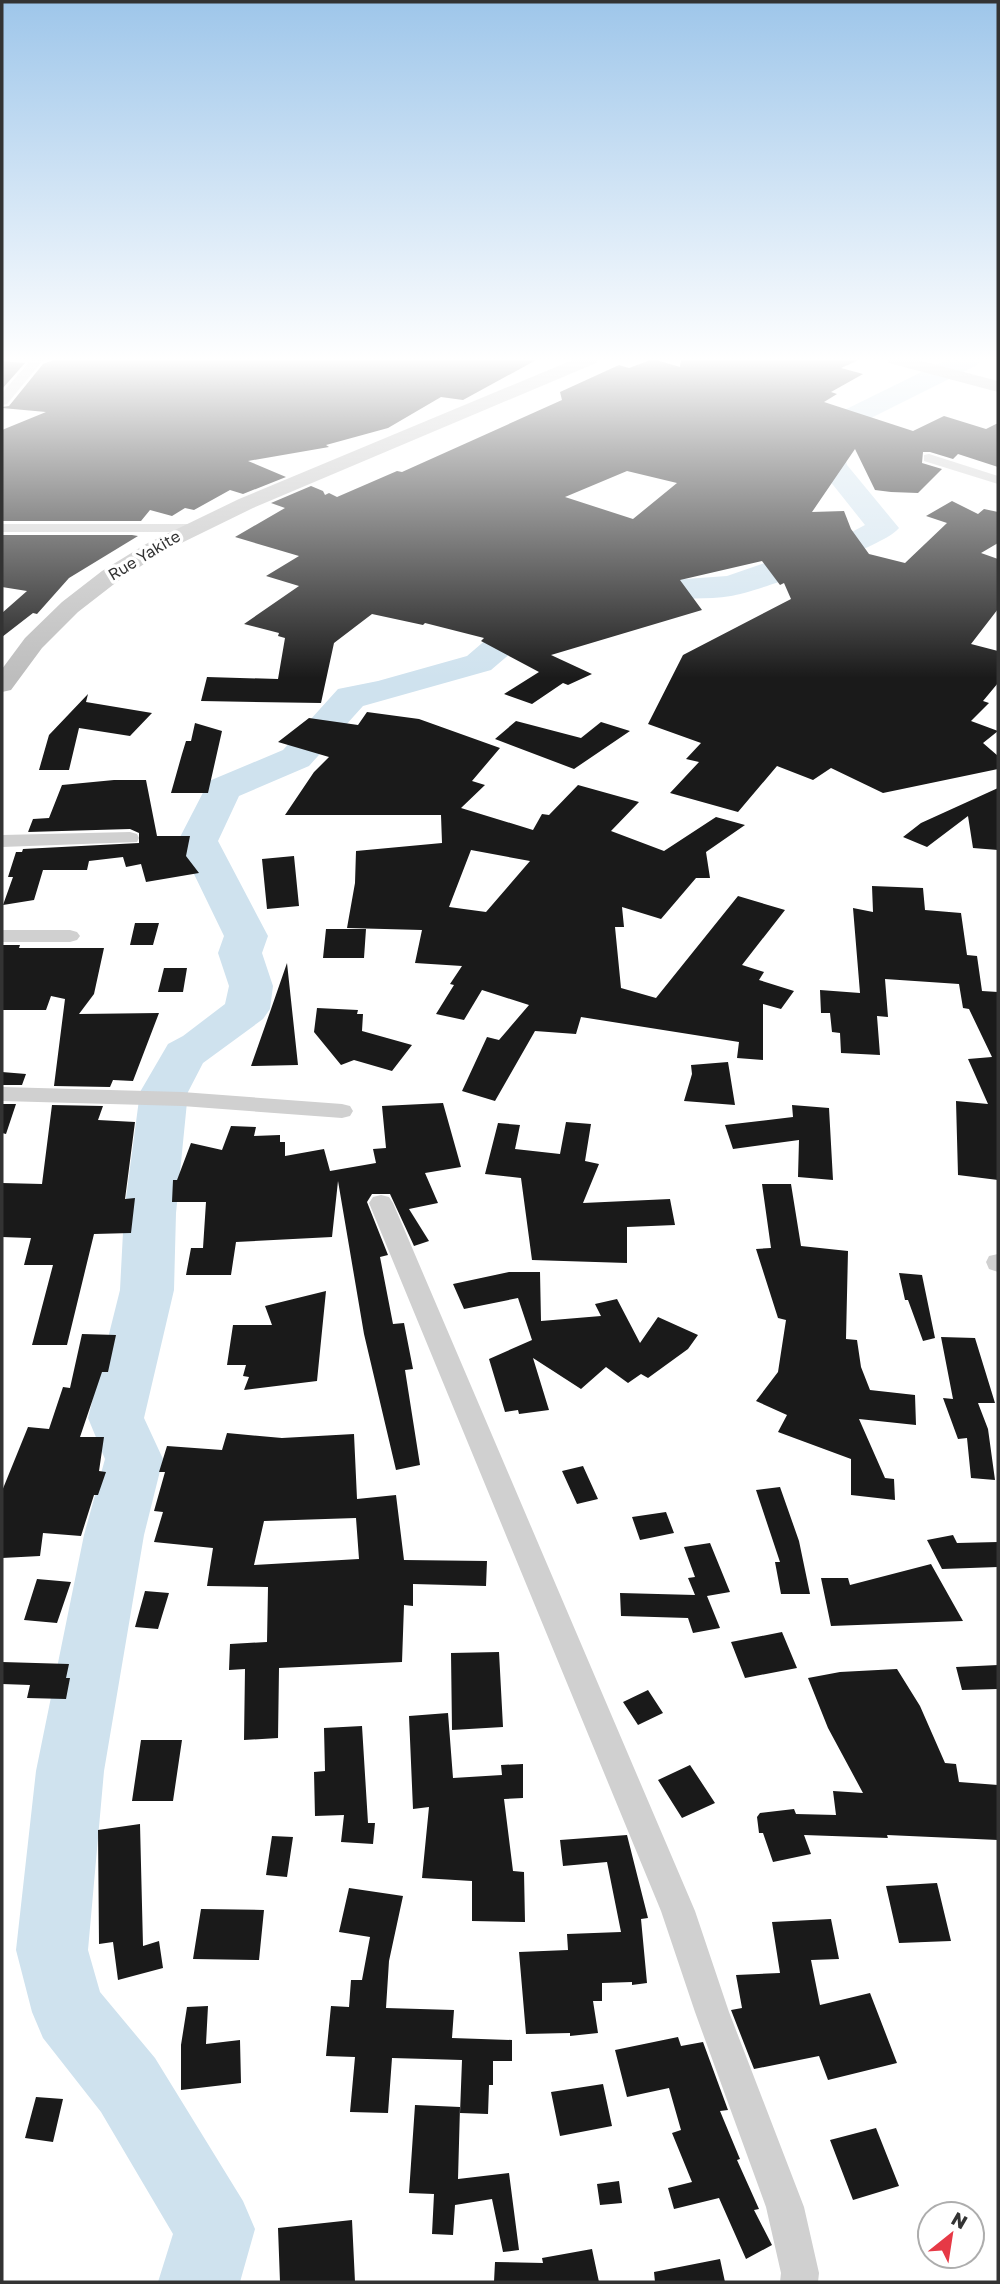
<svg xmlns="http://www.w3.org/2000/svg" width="1000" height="2284" viewBox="0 0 1000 2284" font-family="'Golos Text',sans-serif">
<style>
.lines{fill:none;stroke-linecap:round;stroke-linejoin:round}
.river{fill:#cfe2ee;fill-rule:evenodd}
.building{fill:#1a1a1a;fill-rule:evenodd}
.street{fill:#d0d0d0;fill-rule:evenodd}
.secondary{fill:#bdbdbd;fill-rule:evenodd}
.labels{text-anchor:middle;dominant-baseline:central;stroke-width:7;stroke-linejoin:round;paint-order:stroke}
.far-street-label{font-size:16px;fill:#333;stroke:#fff}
</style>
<rect width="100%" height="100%" fill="#fff"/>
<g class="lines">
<path class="river" d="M948 359H981L977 365 839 434 847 465 899 528C886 546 757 592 731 596 707 600 681 597 656 601 640 604 626 610 609 606L604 599 609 592 658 581 727 576 846 535 865 525 818 466 810 431 814 425Z
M555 610 567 613 572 620 567 627 519 646 491 670 363 706 309 766 239 796 218 841 268 936 262 953 273 986 270 1009 263 1019 203 1063 188 1092 176 1213 174 1290 144 1418 163 1459 144 1535 104 1771 88 1950 100 1992 155 2058 243 2201 255 2229 240 2282H158L173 2234 101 2112 43 2038 32 2012 16 1950 36 1771 84 1535 105 1459 88 1418 120 1290 124 1213 140 1092 168 1044 183 1036 225 1004 229 986 218 953 224 936 178 841 209 781 283 750 338 689 378 681 467 656 495 632Z"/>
</g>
<path class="building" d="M56 359H538L463 400 441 397 388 428 326 445 329 447 248 461 286 477 243 494 230 490 194 510 185 508 172 516 150 510 141 521H2V430L46 412 2 408V407L9 406 43 364Z
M653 359 680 367 681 359H861L841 368 863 374 831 392 837 394 824 402 913 431 944 416 986 429 998 423V467L958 454 953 459 930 452H923L922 463 942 469 918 493 891 492 875 490 855 449 812 512 844 511 851 529 869 554 905 563 947 523 926 516 952 501 978 514 984 509 998 512V543L981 553 998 559V609L971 644 998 651V683L983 701 989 703 971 721 998 731 983 743 998 756V769L883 793 831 768 813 780 777 766 738 812 670 793 699 762 686 759 701 743 648 724 683 655 791 599 784 583 780 585 762 561 680 580 702 610 551 655 592 674 568 685 563 683 532 704 504 694 539 672 481 641 484 638 425 623 423 625 372 614 334 643 321 703 201 701 207 677 278 679 285 638 278 636 279 633 244 624 299 586 266 576 299 556 235 537 285 508 271 503 311 486 323 491 325 495 329 493 337 497 397 471 402 472 562 400 560 392 619 365 629 368ZM627 471 677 483 633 519 565 497Z
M2 361 25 363 2 389Z
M2 535H132L138 536 69 578 37 614 33 613 2 637V613L27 591 2 587Z
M88 694 86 702 152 713 130 736 79 728 69 770H39L49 735Z
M367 712 419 719 500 748 472 781 485 785 461 808 533 830 542 814 549 815 578 785 639 802 611 831 664 851 716 817 745 825 706 852 710 878H696L661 919 622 907 624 927H615L621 988 656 998 738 896 785 910 742 965 764 972 759 980 794 991 781 1009 763 1004V1060L737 1058 739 1042 581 1017 576 1034 535 1031 495 1101 462 1091 487 1037 499 1040 529 1005 482 990 464 1020 436 1014 454 985 450 984 462 966 415 963 422 930 347 928 355 883 356 851 442 843 441 815H285L314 772 329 757 278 742 309 718 358 725ZM471 850 530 861 486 912 449 907Z
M516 721 581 738 601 722 630 731 574 769 495 739Z
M195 723 222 731 208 793H171L182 754 186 741H191Z
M114 780H146L157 836H190L186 856 199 873 146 882 141 864 126 867 123 857 89 861 87 870H43L34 900 3 905 13 877H8L16 852H22L23 849 139 843V833L130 829 28 832 33 819 49 818 62 785Z
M998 788V850L973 848 968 816 927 847 903 837 921 823Z
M294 856 299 906 267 909 262 859Z
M872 886 923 888 925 910 961 913 967 955 977 956 982 991 998 992V1180L958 1175 956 1101 988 1104 968 1059 992 1057 969 1009 963 1008 959 984 885 979 888 1017 877 1016 880 1055 841 1053 840 1033 832 1032 830 1013H821L820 990 860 993 853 908 873 912Z
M135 923H159L153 945H130Z
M326 929H366L364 958H323Z
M2 945H20L19 948H104L94 994 79 1014 159 1013 133 1081 113 1080 110 1087 54 1086 65 999 51 996 46 1010H2Z
M287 963 298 1065 251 1066 270 1012Z
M164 968H187L183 992H158Z
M317 1008 358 1010 357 1014H363L362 1031 412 1045 392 1071 354 1060 341 1065 314 1032Z
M728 1062 735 1105 684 1101 692 1074 691 1065Z
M2 1072 26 1074 22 1085H2Z
M443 1103 461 1167 425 1173 438 1203 409 1209 429 1241 414 1246 390 1194H372L367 1202 388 1255 380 1257 393 1324 404 1323 413 1369 405 1370 420 1465 396 1470 364 1334 338 1181 332 1237 236 1242 231 1275H186L191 1248H203L206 1202H172L173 1180H177L191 1143 222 1150 231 1126 256 1127 254 1136 280 1135V1142H285V1156L324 1149 330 1171 376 1163 373 1149 386 1148 382 1106Z
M2 1104H16L6 1134 2 1133Z
M52 1105 103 1106 98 1120 135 1122 125 1199 135 1198 131 1233 94 1234 67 1345H32L53 1265H24L31 1238 2 1237V1183L42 1184Z
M792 1105 829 1108 833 1180 798 1177 799 1140 733 1149 725 1125 793 1117Z
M566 1122 591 1124 585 1161 599 1164 583 1203 670 1199 675 1225 627 1227V1263L532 1260 521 1178 485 1174 498 1123 520 1125 515 1149 560 1154Z
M762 1184H791L801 1246 848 1251 846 1339 857 1340 861 1367 870 1390 915 1395 916 1425 859 1419 885 1478 894 1479 895 1500 851 1495V1459L778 1432 787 1415 756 1401 778 1372 786 1320 778 1318 756 1249 771 1248Z
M509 1272H540L541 1321 601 1316 595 1304 617 1299 640 1343 658 1317 698 1335 688 1349 648 1378 641 1374 628 1383 606 1367 581 1389 533 1358 549 1410 519 1414 518 1410 505 1412 489 1359 532 1340 518 1298 464 1309 453 1284Z
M899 1273 922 1275 935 1338 923 1341 908 1300H905Z
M326 1291 317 1381 244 1390 249 1377 243 1376 246 1365H227L233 1325H272L265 1306Z
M82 1334 116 1335 108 1372H102L80 1437H104L99 1471 106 1472 98 1495H94L81 1536 43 1533 40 1556 2 1558V1491L28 1427 49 1429 63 1387 70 1388Z
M941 1337 975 1338 995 1403H978L988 1429 995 1480 971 1478 967 1438 958 1439 943 1398 953 1399Z
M227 1433 282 1438 354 1434 357 1499 396 1495 404 1560 487 1561 486 1586 413 1584V1606L404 1605 402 1662 279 1668 278 1738 244 1740 245 1669 229 1670 230 1644 267 1642 268 1587 207 1586 213 1548 154 1542 163 1512 154 1511 165 1472H159L167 1446 222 1450ZM356 1518 359 1559 254 1565 264 1521Z
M583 1466 598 1499 577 1504 562 1471Z
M780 1487 799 1541 810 1594H781L775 1562H780L756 1490Z
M666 1512 674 1533 640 1540 632 1517Z
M953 1535 957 1543 998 1542V1567L942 1569 927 1540Z
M710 1543 730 1592 707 1596 720 1628 693 1633 688 1618 621 1616 620 1593 695 1595 688 1578 695 1577 684 1547Z
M931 1564 963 1621 831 1626 821 1578H848L850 1585Z
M37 1579 71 1582 57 1623 24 1620Z
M145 1591 169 1593 158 1629 135 1627Z
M782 1632 797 1668 745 1678 731 1642Z
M499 1652 503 1727 452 1730 451 1653Z
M2 1662 69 1664 66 1678H70L66 1699 27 1698 30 1685 2 1684Z
M998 1665V1689L962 1690 956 1667Z
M897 1669 920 1706 945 1763 956 1764 959 1782 998 1785V1840L887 1835 888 1838 804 1835 811 1854 773 1862 763 1833H759L757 1817 760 1813 794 1809 796 1814 836 1815 833 1791 863 1793 828 1728 808 1678 840 1672Z
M648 1690 663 1713 638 1725 623 1702Z
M448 1713 453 1778 502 1775 501 1765 523 1764V1798L504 1799 513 1871 524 1872 525 1922 472 1921V1881L422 1878 429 1807 413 1809 409 1716Z
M362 1726 368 1823H375L373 1844 341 1842 344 1815 315 1816 314 1772 325 1771 324 1728Z
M141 1740H182L173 1801H132Z
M690 1765 715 1803 682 1818 658 1780Z
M140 1824 143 1946 159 1941 163 1968 118 1980 113 1942 99 1944 98 1830Z
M627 1835 648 1918 641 1919 647 1983 632 1985V1982L602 1983V2001H593L598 2033 570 2036V2033L526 2034 519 1952 568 1950 567 1934 621 1932 607 1862 563 1866 560 1840Z
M272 1836 293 1837 287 1877 266 1875Z
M937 1883 951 1941 899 1943 886 1886Z
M349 1888 403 1896 389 1961 386 2008 454 2010 452 2038 512 2040V2061H493V2085H489L488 2114 460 2113 462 2060 392 2058 388 2113 350 2112 355 2057 326 2056 331 2006 349 2007 351 1980H362L370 1937 339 1932Z
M201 1909 264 1910 259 1960 193 1959Z
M831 1919 839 1959 811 1960 820 2005 870 1993 897 2063 828 2080 819 2056 754 2069 731 2010 742 2008 736 1975 780 1973 772 1922Z
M208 2006 206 2044 240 2040 241 2083 181 2090V2045L187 2007Z
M678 2037 681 2046 703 2042 728 2110 720 2111 740 2159 737 2160 759 2209 754 2210 772 2245 746 2259 719 2198 674 2209 668 2188 692 2182 672 2133 681 2130 669 2088 627 2097 615 2050Z
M603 2084 612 2126 560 2136 551 2092Z
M36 2097 63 2099 53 2142 25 2138Z
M415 2105 460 2107 458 2179 509 2173 519 2250 503 2252 492 2199 455 2205 453 2235 432 2234 434 2194 409 2193Z
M876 2128 899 2186 853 2200 830 2140Z
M619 2181 622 2203 600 2205 597 2184Z
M352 2220 355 2282H280L278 2228Z
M592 2249 599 2282H494L495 2262 543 2263 542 2258Z
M720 2259 725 2282H655L654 2272Z"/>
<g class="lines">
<path class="street" d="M32 359H44L7 404 2 405V393Z
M929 454 998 476V484L924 461V455Z
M2 524H191L198 528 191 532H2Z
M130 832 137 834 139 838 137 842 2 847V835Z
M2 930H70L77 932 80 936 77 940 70 942H2Z
M2 1087 182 1092 342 1104 350 1106 353 1111 350 1116 342 1118 182 1106 2 1101Z
M381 1195 389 1197 393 1203 695 1911 729 2012 804 2207 819 2273 818 2282H780L781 2273 766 2207 695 2012 661 1911 369 1203 373 1197Z
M998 1254V1272L989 1269 986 1262 989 1256Z"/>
<path class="secondary" d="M575 359H599L596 363 253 508 161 553 118 581 78 612 42 648 11 690 2 692V669L25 638 62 602 102 571 146 544 239 499Z
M886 359H914L998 381V392L889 363Z"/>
</g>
<linearGradient id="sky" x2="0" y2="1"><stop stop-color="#9ec6ea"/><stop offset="0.53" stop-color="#fff"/><stop offset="1" stop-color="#fff" stop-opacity="0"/></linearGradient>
<rect width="1000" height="678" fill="url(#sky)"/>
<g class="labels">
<g class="far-street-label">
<text transform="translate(144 555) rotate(-31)">Rue Yakite</text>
</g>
</g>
<rect width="1000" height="2284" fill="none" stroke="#333333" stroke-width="7"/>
<g transform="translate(951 2235) rotate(30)"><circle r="33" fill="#ffffff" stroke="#adadad" stroke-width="2"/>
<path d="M0-5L12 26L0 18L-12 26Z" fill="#e63946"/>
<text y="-10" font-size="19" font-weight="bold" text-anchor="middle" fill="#333333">N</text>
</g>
</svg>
